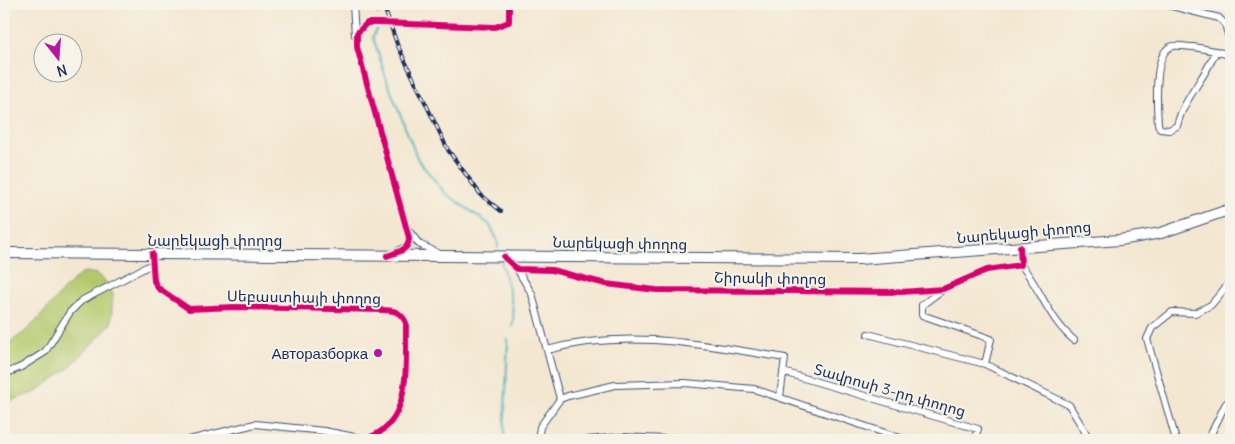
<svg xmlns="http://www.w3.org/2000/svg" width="1235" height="444" viewBox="0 0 1235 444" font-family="Delius,'Noto Sans Armenian',sans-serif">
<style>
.green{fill:#b4c86b;stroke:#687c64}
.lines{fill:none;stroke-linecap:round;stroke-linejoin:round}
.stream{stroke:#40b0ba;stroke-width:2}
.river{stroke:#40b0ba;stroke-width:10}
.minor-casing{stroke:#3b4b6f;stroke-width:8}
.trunk-casing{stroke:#3b4b6f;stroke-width:12}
.minor{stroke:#fff;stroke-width:6}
.trunk{stroke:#fff;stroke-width:10}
.rail-casing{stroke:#1b2f5e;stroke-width:4}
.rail{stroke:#f7f3e8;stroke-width:2;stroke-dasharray:5.5;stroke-linecap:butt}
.cycleway-casing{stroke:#f7f3e8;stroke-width:9}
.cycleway{stroke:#d6006c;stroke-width:6}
.poi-dot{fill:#b5179e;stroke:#f7f3e8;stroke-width:2}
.labels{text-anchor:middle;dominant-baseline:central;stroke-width:4;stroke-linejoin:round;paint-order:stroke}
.street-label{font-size:15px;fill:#1b2f5e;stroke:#f7f3e8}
.poi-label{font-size:15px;fill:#1b2f5e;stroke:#f7f3e8;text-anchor:end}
</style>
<rect width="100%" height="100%" fill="#f7f3e8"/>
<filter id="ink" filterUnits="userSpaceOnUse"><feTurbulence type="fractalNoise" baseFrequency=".02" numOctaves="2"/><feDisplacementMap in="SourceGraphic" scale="10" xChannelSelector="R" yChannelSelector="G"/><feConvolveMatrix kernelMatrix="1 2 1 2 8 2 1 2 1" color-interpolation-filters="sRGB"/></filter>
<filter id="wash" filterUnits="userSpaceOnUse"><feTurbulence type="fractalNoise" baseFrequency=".0096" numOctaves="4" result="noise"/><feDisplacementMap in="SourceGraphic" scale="20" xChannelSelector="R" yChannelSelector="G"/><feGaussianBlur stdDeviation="1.12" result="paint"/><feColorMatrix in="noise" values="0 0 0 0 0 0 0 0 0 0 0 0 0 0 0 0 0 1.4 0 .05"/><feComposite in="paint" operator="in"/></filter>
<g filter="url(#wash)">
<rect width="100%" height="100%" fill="#f3e7d1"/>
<path class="green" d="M84 272 97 274 106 282 113 294 111 324 70 367 36 392 4 403V345C39 329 54 293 84 272Z
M795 276H818V286H795Z"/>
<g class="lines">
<path class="stream" d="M376 4 378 15
M377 27 373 37 387 81 418 160 445 193 489 224 497 239 498 248
M501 261C505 277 517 312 512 327
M504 440 508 339"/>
<path class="river" d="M1228 4 1231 5"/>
</g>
</g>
<g filter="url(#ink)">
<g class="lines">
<g class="minor-casing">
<path id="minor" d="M353 4 355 35
M1164 4 1219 18 1225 24 1231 45
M1216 51C1206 77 1183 99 1177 126L1169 130 1160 129 1158 124C1157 107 1153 56 1170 47 1177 44 1186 47 1193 47 1207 49 1219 51 1231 56
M409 231 419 244 438 253
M152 254 154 281 158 288 189 309 234 307 381 310C393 310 401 311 406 323 405 365 414 428 361 440
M393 254 407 246 409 238 357 47V33L367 23H379L495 27 509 22V4
M504 257 517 269 552 270 606 284 656 290 901 292 943 289 987 270 1021 265 1020 247
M1021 265C1041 289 1049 320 1074 340
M517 269 532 294 560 399
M942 290 922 305V315L991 339 985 364
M868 334 985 364 1069 405 1090 440
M547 350C627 328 705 345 785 358L780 397
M783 372 978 429 974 440
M4 374 21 367 45 352 70 312 81 301 152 264
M189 440 255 424 324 431 365 439
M538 440 540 427 560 399 568 396 615 385 685 383 754 389 906 440
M588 440 621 437 688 440
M1176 440 1147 339 1152 328 1172 312 1195 313 1211 305 1231 281
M1208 440 1225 405 1231 398"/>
</g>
<g class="trunk-casing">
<path id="trunk" d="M4 253 859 259 1120 240 1161 233 1231 209"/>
</g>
<use href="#minor" class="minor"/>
<use href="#trunk" class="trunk"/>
<g class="rail-casing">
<path id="rail" d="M383 4 397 44 448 150 481 195 501 211"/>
</g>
<use href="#rail" class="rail"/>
<g class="cycleway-casing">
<path id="cycleway" d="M152 254 154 281 158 288 189 309 234 307 381 310C393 310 401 311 406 323 405 365 414 428 361 440
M387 256C397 252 409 251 409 238L357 47V33L367 23H379L495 27 509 22V4
M504 257 517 269 552 270 606 284 656 290 901 292 943 289 987 270 1021 265 1020 247"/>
</g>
<use href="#cycleway" class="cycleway"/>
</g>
</g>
<circle class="poi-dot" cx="378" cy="353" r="5"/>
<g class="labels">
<g class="street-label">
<text transform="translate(1024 232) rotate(-5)">Նարեկացի փողոց</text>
<text x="215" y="240">Նարեկացի փողոց</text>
<text transform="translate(620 243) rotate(1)">Նարեկացի փողոց</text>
<text transform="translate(770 278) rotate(1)">Շիրակի փողոց</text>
<text transform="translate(304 297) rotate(1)">Սեբաստիայի փողոց</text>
<text transform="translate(890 390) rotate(16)">Տավրոսի 3-րդ փողոց</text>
</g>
<g class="poi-label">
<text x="368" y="353">Авторазборка</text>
</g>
</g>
<rect width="1235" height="444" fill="none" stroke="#f7f3e8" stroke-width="20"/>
<g transform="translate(58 58) rotate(163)"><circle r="24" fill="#f7f3e8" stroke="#9fa5b1"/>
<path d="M0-4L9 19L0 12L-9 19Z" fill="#b5179e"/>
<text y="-8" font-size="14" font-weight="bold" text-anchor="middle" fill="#1b2f5e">N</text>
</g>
</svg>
